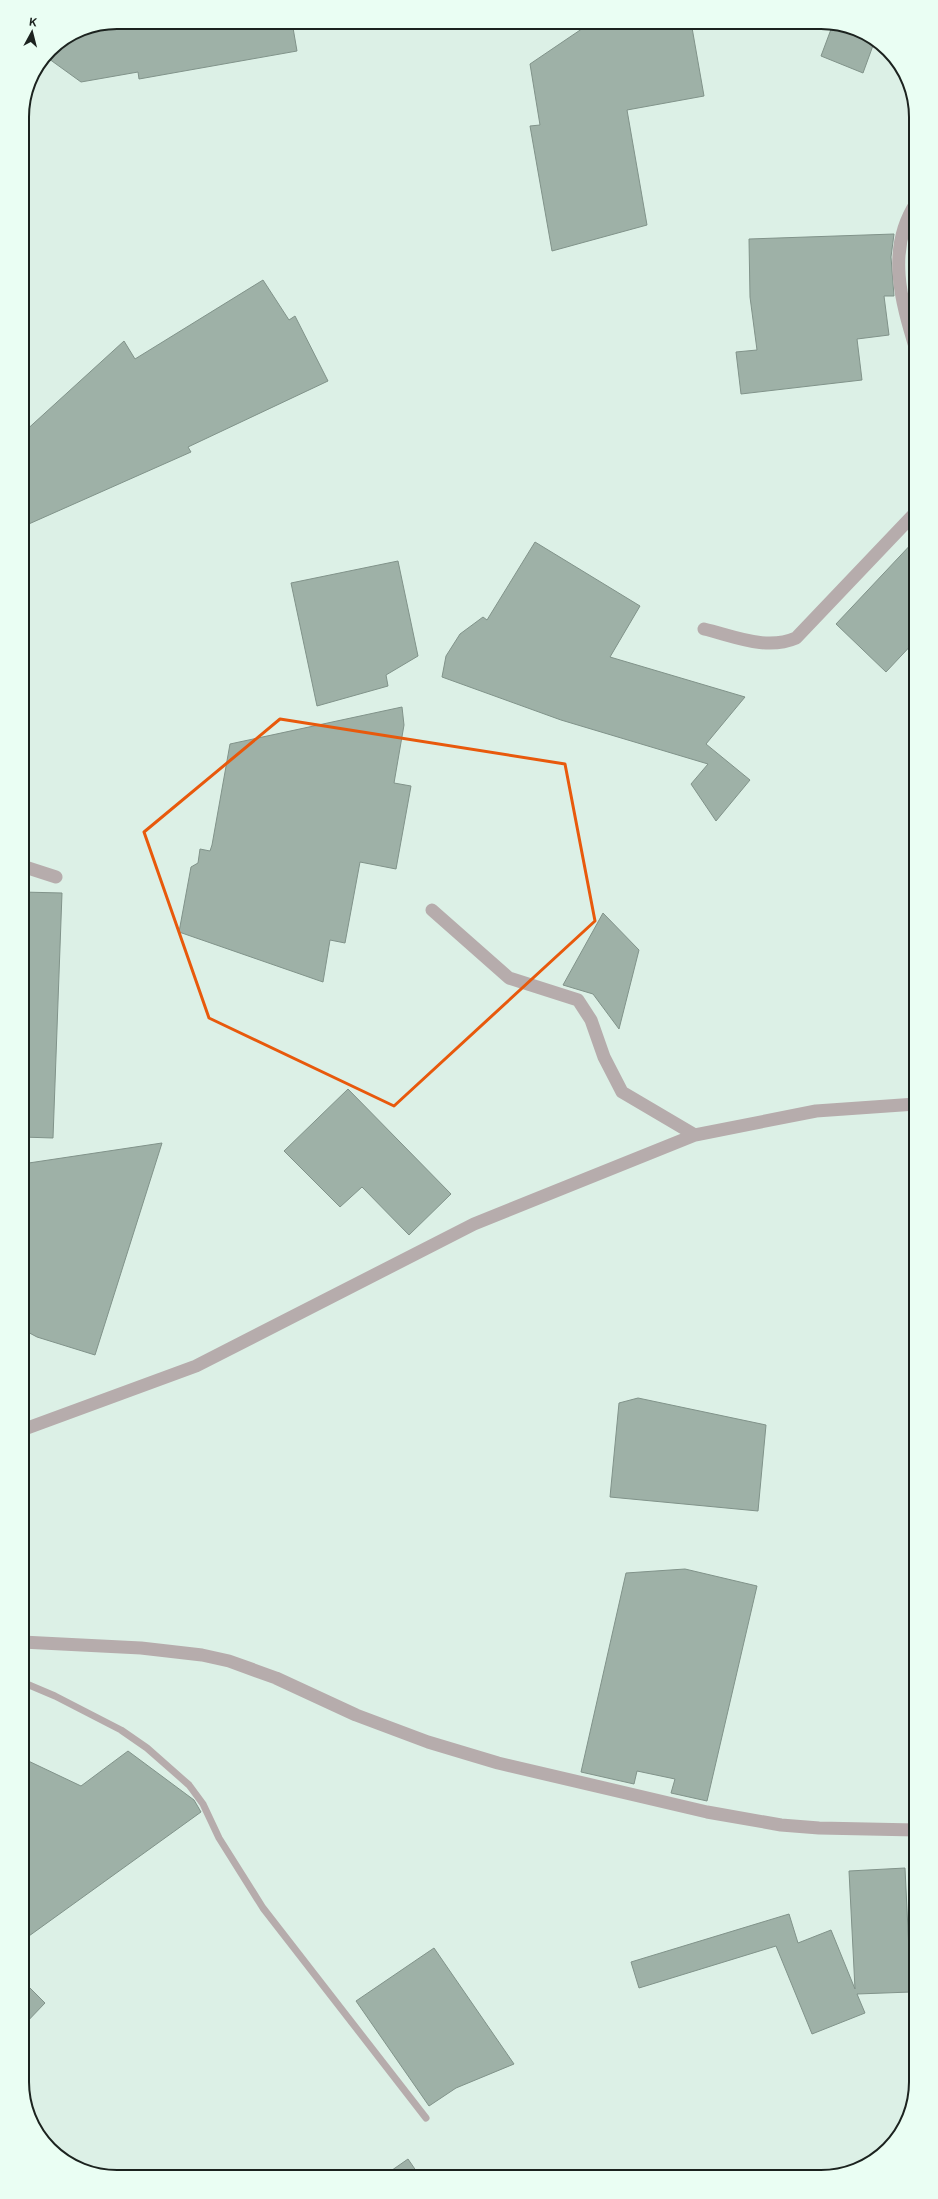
<svg xmlns="http://www.w3.org/2000/svg" width="938" height="2199" viewBox="0 0 938 2199" font-family="Inter,sans-serif">
<style>
.building{fill:#9eb1a7;stroke:#81938a}
.lines{fill:none;stroke-linecap:round;stroke-linejoin:round}
.service{stroke:#b6acac;stroke-width:7}
.minor{stroke:#b6acac;stroke-width:13}
.marked{fill:none;stroke:#e8590c;stroke-width:3;stroke-linejoin:round}
.rim{fill:none;stroke:#1c231f;stroke-width:2}
</style>
<rect width="100%" height="100%" fill="#dcf0e6"/>
<path class="building" d="M117 22H292L297 51 139 79 138 72 81 82 45 56 50 50 81 29Z
M592 22H691L704 96 627 110 647 225 552 251 530 126 540 125 530 64Z
M833 24 875 40 863 73 821 56Z
M894 234 891 257 894 296H884L889 335 857 339 862 380 741 394 736 352 757 350 750 297 749 239Z
M263 280 289 320 295 316 328 381 188 447 191 452 22 527V434L124 341 135 359Z
M916 539V640L886 672 836 624Z
M535 542 640 606 610 657 745 697 706 744 750 780 716 821 691 784 708 764 561 720 442 677 446 656 460 634 483 617 487 620Z
M398 561 418 656 386 675 388 686 317 706 291 583Z
M402 707 404 725 394 783 411 786 396 869 360 862 345 943 330 940 323 982 179 932 191 867 198 863 200 849 210 851 212 845 230 744Z
M22 892 62 893 53 1138 22 1137Z
M603 913 639 950 619 1029 593 994 563 985Z
M348 1089 451 1194 409 1235 362 1187 340 1207 284 1151Z
M162 1143 95 1355 37 1337 22 1329V1164Z
M638 1398 766 1425 758 1511 610 1497 619 1403Z
M685 1569 757 1586 707 1801 671 1793 675 1779 637 1771 634 1784 581 1772 626 1573Z
M128 1751 194 1800 201 1812 22 1941V1758L81 1786Z
M905 1868 911 1992 857 1994 865 2013 812 2034 776 1946 639 1988 631 1962 789 1914 798 1943 831 1930 855 1989 849 1871Z
M434 1948 514 2064 456 2088 429 2106 356 2001Z
M22 1980 45 2003 22 2027Z
M408 2159 419 2175H385Z"/>
<g class="lines">
<path class="service" d="M22 1682 55 1696 121 1730 147 1748 189 1785 203 1804 219 1838 263 1908 426 2118"/>
<path class="minor" d="M916 350C901 301 886 249 916 203
M704 629C734 636 766 651 796 638L916 512
M22 866 56 877
M432 910 509 978 578 1000 591 1020 604 1057 622 1092 695 1135
M22 1430 196 1366 474 1224 695 1135 816 1111 916 1104
M22 1642 141 1648 202 1655 229 1661 276 1678 356 1715 428 1742 498 1763 707 1812 781 1825 819 1828 916 1830"/>
</g>
<path class="marked" d="M280 719 565 764 595 921 394 1106 209 1018 144 832Z"/>
<path d="M0 0H938V2199H0ZM117 29H821A88 88 0 0 1 909 117V2082A88 88 0 0 1 821 2170H117A88 88 0 0 1 29 2082V117A88 88 0 0 1 117 29Z" fill="#eafef3" fill-rule="evenodd"/>
<path class="rim" d="M117 29H821A88 88 0 0 1 909 117V2082A88 88 0 0 1 821 2170H117A88 88 0 0 1 29 2082V117A88 88 0 0 1 117 29Z"/>
<g transform="translate(32 32) rotate(7)" stroke="#eafef3" stroke-width="3" paint-order="stroke">
<path d="M0-3L7 15L0 10L-7 15Z" fill="#1c231f"/>
<text y="-6" font-size="11" font-weight="bold" text-anchor="middle" fill="#1c231f">K</text>
</g>
</svg>
